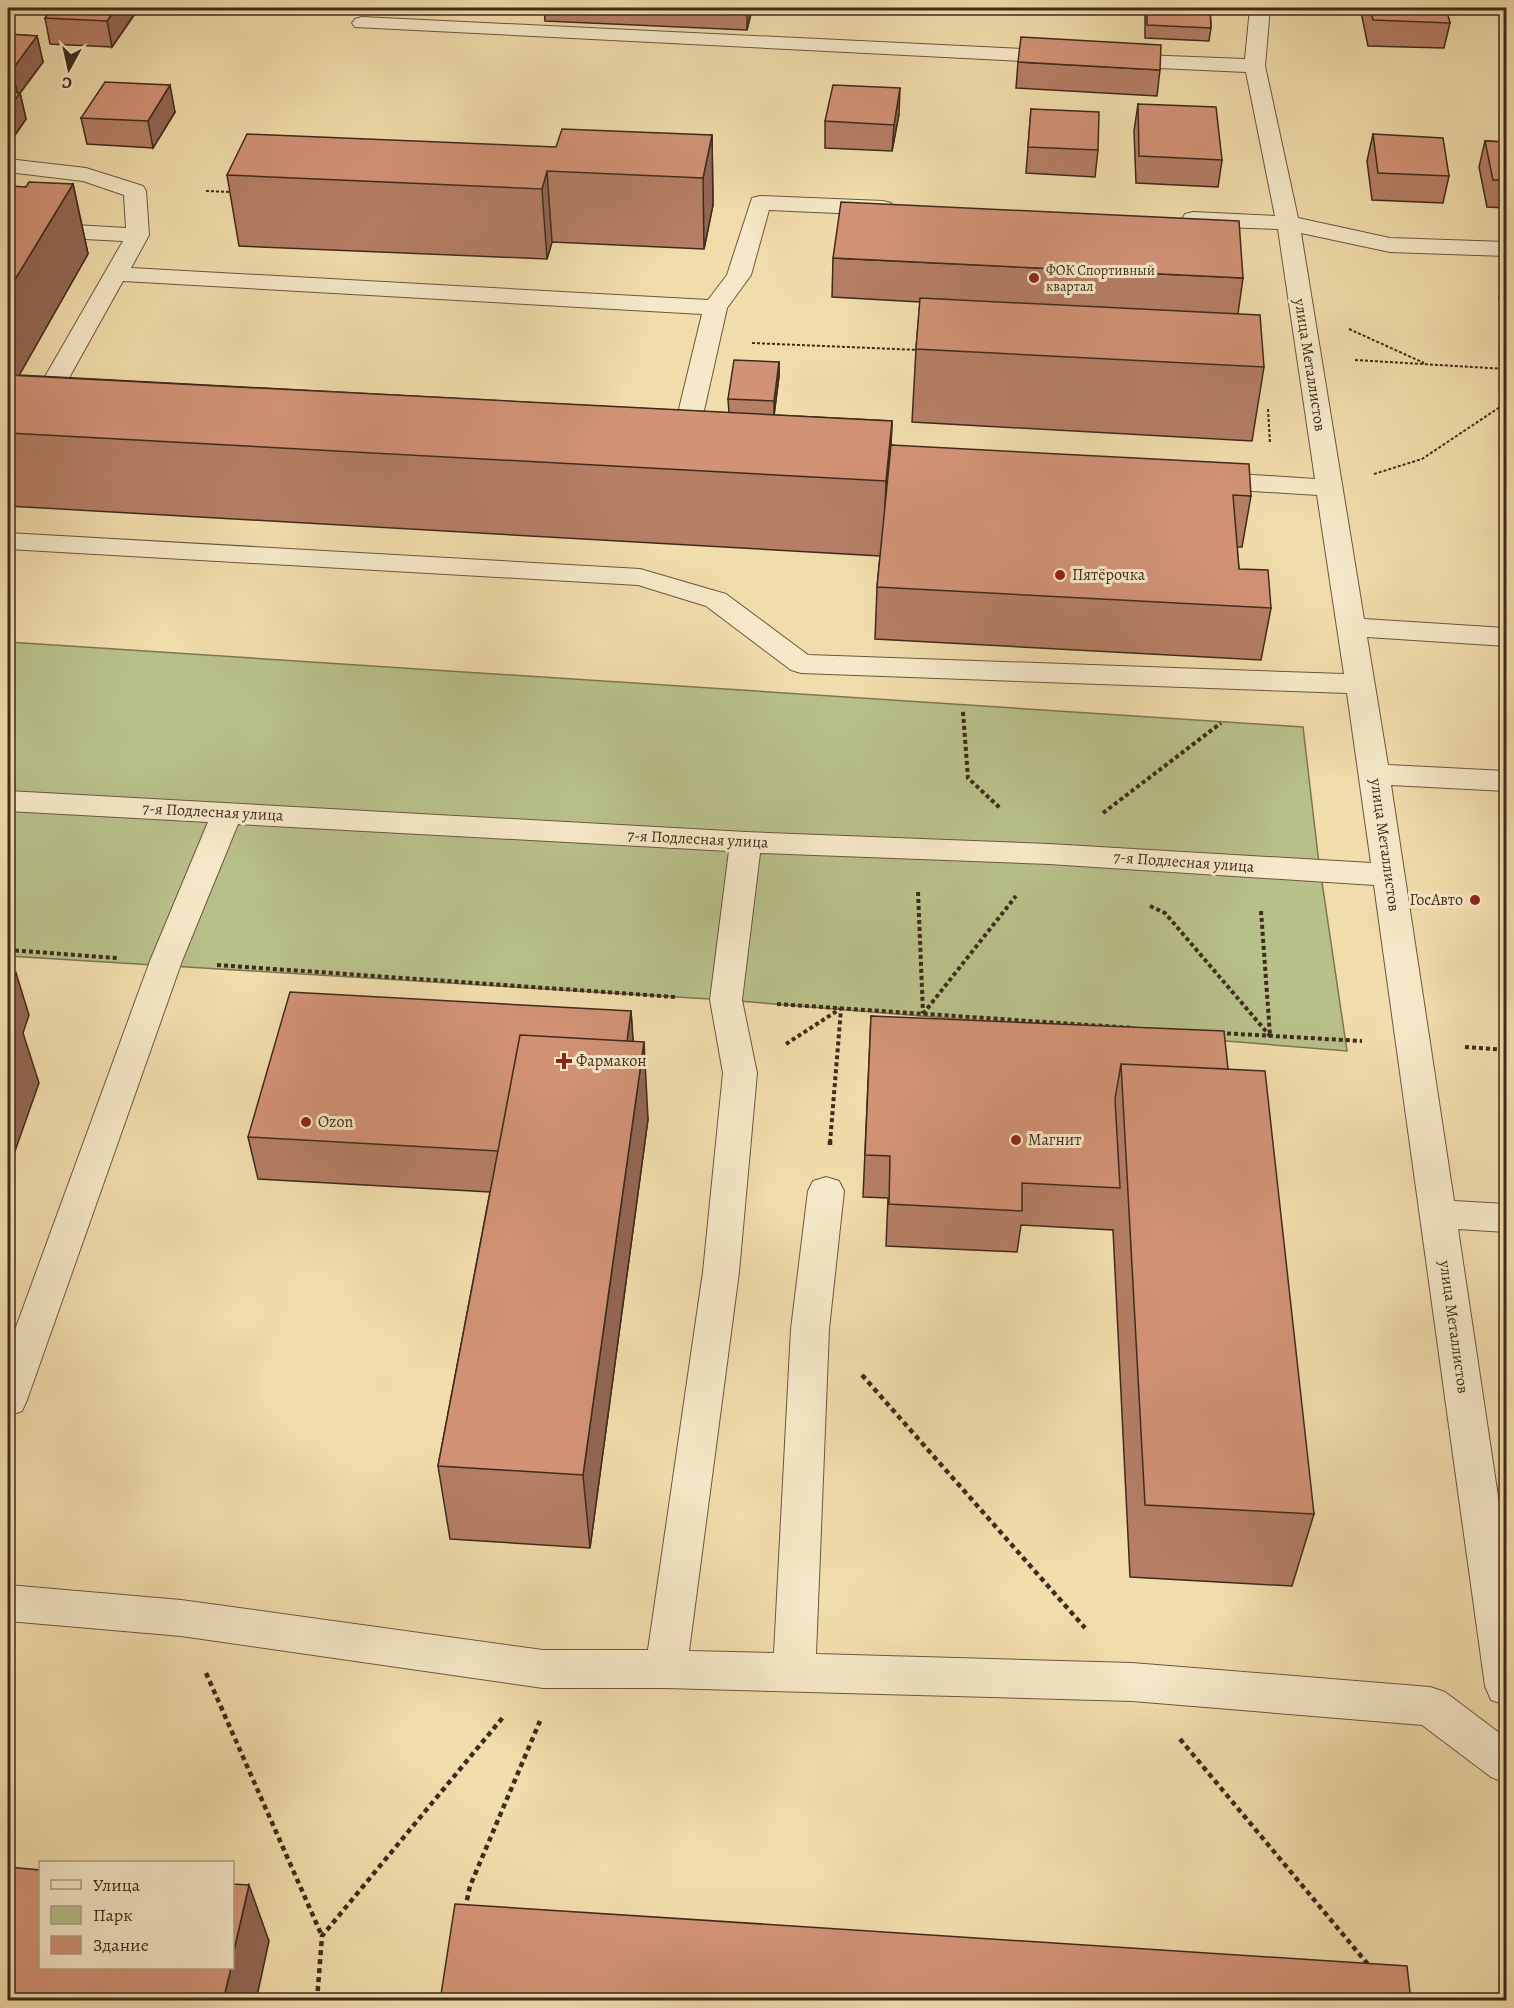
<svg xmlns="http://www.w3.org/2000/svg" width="1514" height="2008" viewBox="0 0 1514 2008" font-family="Alegreya,serif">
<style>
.green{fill:#b8c08a;stroke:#7c7652;stroke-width:1.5}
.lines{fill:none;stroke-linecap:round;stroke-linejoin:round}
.minor-casing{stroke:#6c573f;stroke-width:2}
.path-far2{stroke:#3f2b1b;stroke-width:2;stroke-dasharray:3 2;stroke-linecap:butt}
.path-far1{stroke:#3f2b1b;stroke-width:4;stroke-dasharray:4 3;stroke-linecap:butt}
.path{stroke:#3f2b1b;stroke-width:4.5;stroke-dasharray:5 4;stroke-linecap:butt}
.minor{fill:#f6e8c8;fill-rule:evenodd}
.wall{fill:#b57e65;stroke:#3f2b1b;stroke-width:1.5}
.shaded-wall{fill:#936653;stroke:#3f2b1b;stroke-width:1.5}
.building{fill:#d29276;stroke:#3f2b1b;stroke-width:1.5}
.poi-dot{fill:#8f2418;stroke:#f6e8c8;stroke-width:2}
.labels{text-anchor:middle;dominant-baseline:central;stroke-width:6;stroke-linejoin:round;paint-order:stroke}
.far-poi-label{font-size:14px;fill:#3f2b1b;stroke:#f6e8c8;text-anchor:start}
.street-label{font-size:16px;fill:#3f2b1b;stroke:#f6e8c8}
.poi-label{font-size:16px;fill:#3f2b1b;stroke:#f6e8c8;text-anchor:start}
</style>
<rect width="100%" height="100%" fill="#f1dcab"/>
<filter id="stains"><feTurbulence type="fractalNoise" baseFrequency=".00333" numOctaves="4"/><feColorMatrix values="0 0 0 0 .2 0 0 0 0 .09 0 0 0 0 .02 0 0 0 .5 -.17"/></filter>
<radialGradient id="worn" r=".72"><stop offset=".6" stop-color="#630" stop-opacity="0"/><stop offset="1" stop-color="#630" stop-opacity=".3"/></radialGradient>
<path class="green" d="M8 642 1303 727 1318 855 1347 1051 726 1000 8 956Z"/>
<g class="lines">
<g class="minor-casing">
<path id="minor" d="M1250 8H1270L1265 66 1298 218 1390 238 1506 242V256L1390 252 1301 233 1364 619 1506 628V646L1367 637 1388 765 1506 771V791L1391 785 1454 1201 1506 1204V1232L1458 1229 1506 1550V1705L1491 1700 1485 1686 1374 885 1049 864 760 853 742 1000 757 1073 739 1272 689 1651 774 1653 791 1329 808 1191 813 1181 826 1177 839 1181 844 1191 829 1329 816 1654 1132 1663 1430 1687 1445 1692 1506 1738V1783L1491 1777 1422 1725 1132 1701 666 1688H543L181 1636 8 1621V1585L181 1600 543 1650H648L703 1272 723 1073 710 1000 729 851 238 824 182 961 27 1400 22 1411 8 1416V1349L150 961 208 822 8 811V791L746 832 1049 844 1371 863 1347 693 801 673 791 670 706 606 638 585 8 549V533L640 569 726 594 808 655 1344 674 1317 495 1206 488 1197 486 1193 480 1197 474 1206 472 1315 479 1278 229 1193 226 1185 224 1182 219 1185 214 1193 212 1275 216 1246 72 1116 66 1109 64 1106 60 1109 56 1116 54 1245 59Z
M362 17 1064 51 1071 53 1074 57 1071 61 1064 63 355 27 352 23 355 19Z
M8 159 86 168 143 186 146 191 149 235 131 268 708 300 727 275 752 198 760 196 883 201 891 203 894 208 891 213 883 215 769 210 751 275 727 308 696 446 692 451 683 454 674 451 670 446 702 314 123 281 55 403 62 409 58 414 49 417 31 413 27 408 123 241 8 235V221L126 228 124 195 83 181 8 172Z"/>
</g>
<path class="path-far2" d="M206 191 232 192
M1506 296 1499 297 1506 333
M1349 329 1424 363
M752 343 919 350
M1355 360 1506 369
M1268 409 1270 443
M1374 474 1422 459 1506 403"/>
<path class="path-far1" d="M963 712 968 778 1000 808
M1103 813 1221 723
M918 892 923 1013
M1150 906 1165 913 1270 1036
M1261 911 1270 1035
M8 950 117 958
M217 965 676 997
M777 1004 1134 1028
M923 1014 1016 896
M1220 1033 1362 1041
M786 1044 840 1009
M1465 1047 1506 1050
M830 1143 841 1009"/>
<path class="path" d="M830 1145V1141
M862 1375 1085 1628
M206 1673 322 1936
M1180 1739 1371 1968
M465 1909 470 1886 540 1721
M317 2000 322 1936 504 1716"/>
<use href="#minor" class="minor"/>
</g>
<path class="wall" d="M53 8H133L134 15 112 47 50 44 45 18Z
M544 8H752V10L747 30 545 21Z
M1145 8H1210L1211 28 1209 41 1145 38Z
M1362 8H1446L1450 23 1444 48 1368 46 1361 12Z
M8 34 37 36 43 62 20 93 26 119 8 145Z
M1018 62 1160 70 1157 96 1016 88Z
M1138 104 1222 160 1218 187 1136 183 1134 131Z
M1031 109 1098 150 1095 177 1026 173Z
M175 112 153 148 87 144 81 118Z
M899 114 892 151 825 148V121Z
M1373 134 1449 176 1443 203 1372 200 1367 161Z
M712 135 713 205 704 249 552 242 547 259 239 246 227 175Z
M1485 141 1506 142V208L1487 207 1479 167Z
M73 184 88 254 19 375 729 413 728 399 779 362V376L774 415 892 421 891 445 1251 496 1242 547H1237L1239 569 1271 608 1261 660 875 639 877 587 880 556 8 506V186L26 187Z
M833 258 1243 278 1238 314 1264 367 1252 441 912 422 916 349 920 302 832 297Z
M1506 399V439L1502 418Z
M631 1011 633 1042 648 1119 590 1548 450 1539 438 1466 490 1192 258 1179 248 1137Z
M871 1016 1228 1069 1314 1514 1292 1586 1130 1577 1113 1230 1021 1225 1017 1252 886 1246 888 1198 863 1197Z"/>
<path class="shaded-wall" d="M117 8H133L134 15 112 47 107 21Z
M747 8H752L747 30Z
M37 36 43 62 20 93 26 119 8 145V110L18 95 12 70Z
M170 85 175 112 153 148 148 121Z
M900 88 899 114 892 151 894 125Z
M712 135 713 205 704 249 703 178Z
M547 171 552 242 547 259 542 189Z
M73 184 88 254 8 395V291Z
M779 362V376L774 416V401Z
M892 421 889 496 883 556 886 481Z
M16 973 29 1015 23 1033 39 1083 8 1171V996Z
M631 1011 634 1053 622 1076Z
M644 1042 648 1119 590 1548 583 1475Z
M249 1885 269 1941 256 2001H223L231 1968H232V1959Z"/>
<path class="building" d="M53 8H117L107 21 45 18Z
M1147 8H1210L1211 28 1147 25Z
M1370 8H1446L1450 23 1373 20Z
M8 34 37 36 12 70 8 69Z
M1021 37 1161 45 1160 70 1018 62Z
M105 82 170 85 148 121 81 118Z
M833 85 900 88 894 125 825 121Z
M8 92 20 93 8 110Z
M1138 104 1216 107 1222 160 1139 156Z
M1031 109 1099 112 1098 150 1028 147Z
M562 129 712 135 703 178 547 171 542 189 227 175 247 134 556 147Z
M1373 134 1443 138 1449 176 1378 173Z
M1485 141 1506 142V180H1493Z
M29 182 73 184 8 291V186L26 187Z
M841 202 1239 221 1243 278 833 258Z
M920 298 1260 315 1264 367 916 349Z
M734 360 779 362 774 401 728 399Z
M8 375 892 421 886 481 8 433Z
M891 445 1249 464 1251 496 1233 495 1239 569 1268 570 1271 608 877 587Z
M8 973H16L8 996Z
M290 992 631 1011 627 1041 520 1035 498 1151 248 1137Z
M8 1005H14L8 1023Z
M871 1016 1224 1031 1228 1069 1121 1064 1115 1099 1120 1188 1022 1183V1211L889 1204 890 1156 865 1155Z
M520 1035 644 1042 583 1475 438 1466Z
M1121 1064 1265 1071 1314 1514 1145 1505Z
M8 1867 40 1870V1968H231L223 2001H8Z
M232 1884 249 1885 232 1959Z
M455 1904 1407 1966 1411 2001H440Z"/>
<g class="poi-dot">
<circle cx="1034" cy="278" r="6"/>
<circle cx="1060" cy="575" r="6"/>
<circle cx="1475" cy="900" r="6"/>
<path d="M561 1052h6v6h6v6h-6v6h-6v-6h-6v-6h6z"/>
<circle cx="306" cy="1122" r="6"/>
<circle cx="1016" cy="1140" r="6"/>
</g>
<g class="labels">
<g class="far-poi-label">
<text x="1046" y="270">ФОК Спортивный<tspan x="1046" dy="16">квартал</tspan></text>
</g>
<g class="street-label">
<text transform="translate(1310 365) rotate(81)">улица Металлистов</text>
<text transform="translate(213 812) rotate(3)">7-я Подлесная улица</text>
<text transform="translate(698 839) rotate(3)">7-я Подлесная улица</text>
<text transform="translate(1385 845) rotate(82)">улица Металлистов</text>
<text transform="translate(1184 862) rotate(4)">7-я Подлесная улица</text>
<text transform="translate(1454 1327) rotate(82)">улица Металлистов</text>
</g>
<g class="poi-label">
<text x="1072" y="575">Пятёрочка</text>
<text x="1463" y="900" text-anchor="end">ГосАвто</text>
<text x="576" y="1061">Фармакон</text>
<text x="318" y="1122">Ozon</text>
<text x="1028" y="1140">Магнит</text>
</g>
</g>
<rect width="1514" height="2008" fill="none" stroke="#f1dcab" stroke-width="30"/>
<rect x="9" y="9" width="1496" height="1990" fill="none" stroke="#3f2b1b" stroke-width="3"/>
<rect x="15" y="15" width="1484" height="1978" fill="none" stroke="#3f2b1b" stroke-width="1.5"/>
<rect x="39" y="1861" width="195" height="108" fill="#f6e8c8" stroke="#ad9c83" stroke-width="1.5"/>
<rect x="51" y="1880" width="30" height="9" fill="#f6e8c8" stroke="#ad9c83" stroke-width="1.5"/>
<text x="93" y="1891" font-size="18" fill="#3f2b1b">Улица</text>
<rect x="51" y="1906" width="30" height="18" fill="#b8c08a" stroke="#ad9c83" stroke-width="1.5"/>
<text x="93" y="1921" font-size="18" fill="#3f2b1b">Парк</text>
<rect x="51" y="1936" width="30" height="18" fill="#d29276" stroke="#ad9c83" stroke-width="1.5"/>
<text x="93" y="1951" font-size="18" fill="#3f2b1b">Здание</text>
<g transform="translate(69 69) rotate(188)" stroke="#f6e8c8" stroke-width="4.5" paint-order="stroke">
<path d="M0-4.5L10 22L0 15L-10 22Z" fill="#3f2b1b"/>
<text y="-9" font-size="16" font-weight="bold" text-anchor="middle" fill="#3f2b1b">С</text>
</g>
<rect width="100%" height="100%" filter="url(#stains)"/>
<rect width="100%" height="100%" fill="url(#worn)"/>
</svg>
